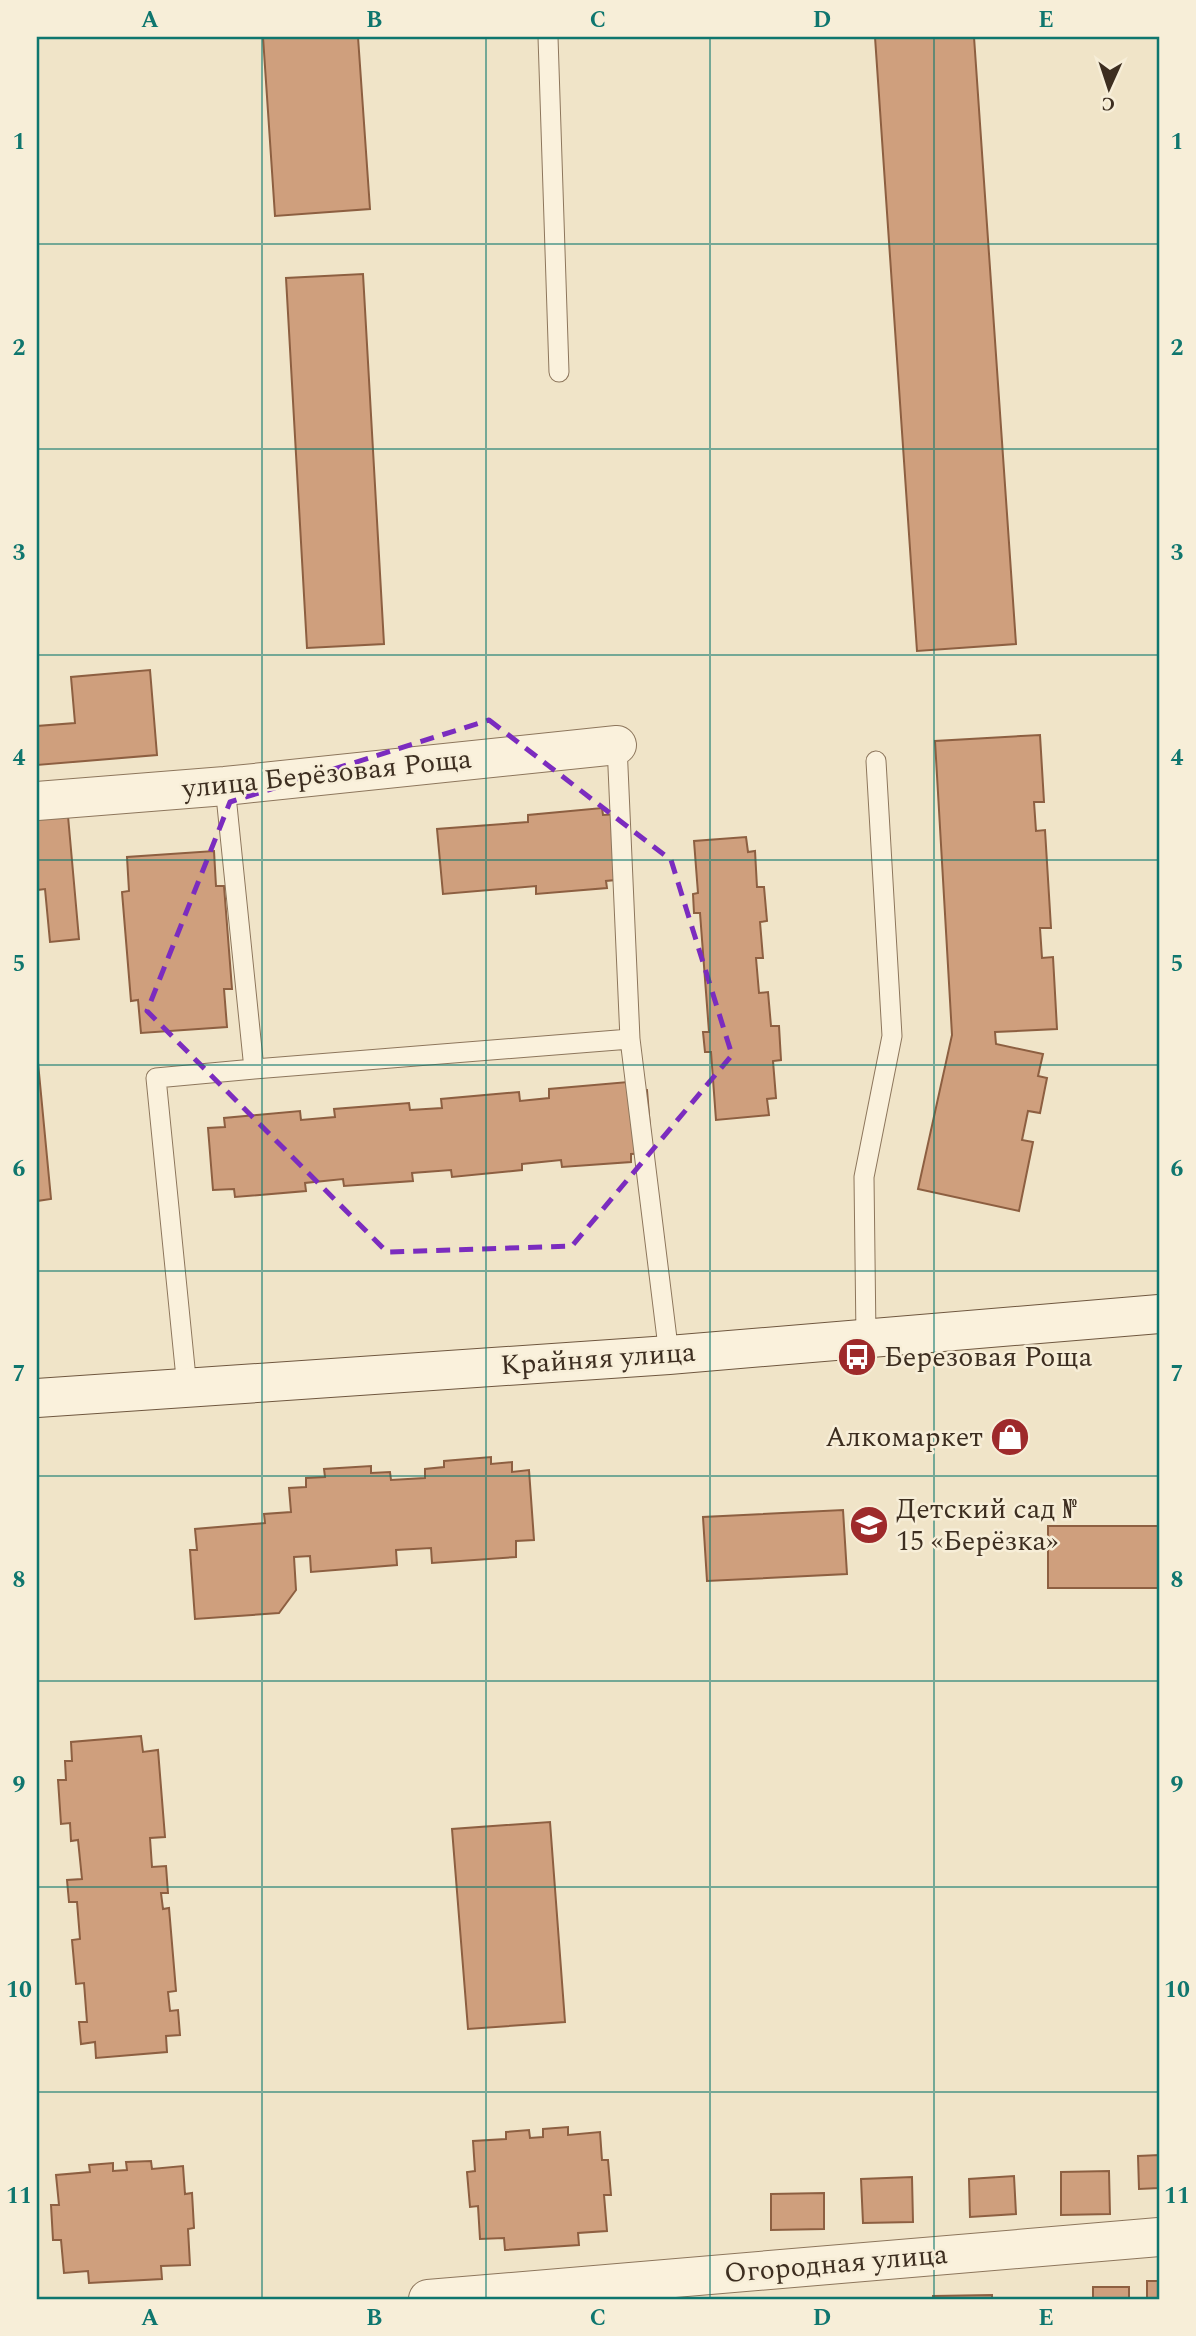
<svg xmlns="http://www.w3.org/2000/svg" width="1196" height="2336" viewBox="0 0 1196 2336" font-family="Spectral,serif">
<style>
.building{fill:#cf9f7d;stroke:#8d5f41;stroke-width:2}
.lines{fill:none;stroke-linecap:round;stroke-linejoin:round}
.lane-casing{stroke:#8d765c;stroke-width:21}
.street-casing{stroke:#8d765c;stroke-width:40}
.secondary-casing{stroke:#6f573f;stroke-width:40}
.lane{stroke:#faf1dc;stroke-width:19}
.street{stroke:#faf1dc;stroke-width:38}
.secondary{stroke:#faf1dc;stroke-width:38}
.marked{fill:none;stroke:#7b2cbf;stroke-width:5;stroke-dasharray:14 9;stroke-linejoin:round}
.grid{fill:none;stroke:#0f766e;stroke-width:2;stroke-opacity:0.55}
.labels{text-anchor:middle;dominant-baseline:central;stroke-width:5;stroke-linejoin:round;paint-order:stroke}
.street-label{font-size:28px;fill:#3d2e20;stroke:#f7eed8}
.poi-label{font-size:28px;fill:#3d2e20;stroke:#f7eed8;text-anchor:start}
.neatline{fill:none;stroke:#0f766e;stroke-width:2.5}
.grid-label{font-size:23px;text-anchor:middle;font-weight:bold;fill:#0f766e}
</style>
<rect width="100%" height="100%" fill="#f0e4c8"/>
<path class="building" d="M263 37H358L370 209 275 216Z
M875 37H974L1016 644 917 651Z
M363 274 384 644 307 648 286 278Z
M150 670 157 755 37 765V726L75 723 71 677Z
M1040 735 1044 802H1034L1036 831 1045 830 1051 928H1040L1042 958 1053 957 1057 1029 995 1032 996 1044 1043 1054 1038 1076 1047 1078 1040 1113 1028 1111 1022 1140 1033 1142 1019 1211 918 1189 952 1035 935 741Z
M602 808 603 815 620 814 626 879 606 881 607 888 536 894V886L443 894 437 829 528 822V815Z
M68 816 79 939 50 942 45 889 37 890V819Z
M746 837 748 852 755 851 757 887H764L767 921 760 922 763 958H756L759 993 768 992 771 1026H779L781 1060 773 1061 776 1098 767 1099 769 1115 716 1120 711 1052H705L703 1032H709L700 913H694L693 894 698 893 694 841Z
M214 851 216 886H224L232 989H224L227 1027 141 1033 138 1000 131 1001 122 892 129 891 127 857Z
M37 1052 51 1199 37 1201Z
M628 1082 629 1091 647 1090 652 1153 631 1154V1162L562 1167 561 1160 522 1164V1170L452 1177 451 1170 412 1173 413 1181 344 1186 343 1179 305 1183 306 1191 235 1197 234 1189 213 1190 208 1128 225 1127 224 1118 300 1111 301 1120 335 1117 334 1109 409 1103 410 1110 442 1108 441 1099 519 1092 520 1101 549 1098V1089Z
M491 1457V1464L512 1462V1472L529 1470 534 1540 516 1541V1557L432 1563 431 1548 396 1550 397 1565 311 1572 310 1556 294 1557 296 1590 279 1613 195 1619 190 1550H197L195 1529 265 1523 264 1514 291 1512 289 1488 306 1487V1478L325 1477 324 1469 371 1466V1473L390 1472 391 1480 425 1478V1469L444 1467V1461Z
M843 1510 847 1574 707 1581 703 1517Z
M1048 1526H1159V1588H1048Z
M141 1736 143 1752 158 1750 165 1837 150 1838 152 1867 166 1866 168 1893H161L163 1909 169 1908 176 1991 168 1992 170 2011 178 2010 180 2035 166 2036 167 2052 96 2058 95 2042 81 2044 79 2022H87L84 1983 76 1984 72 1940 80 1939 77 1902H69L67 1880 82 1879 78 1840 71 1841 70 1823 61 1824 58 1780H66L65 1761H72L71 1742Z
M550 1822 565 2022 468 2029 452 1829Z
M568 2127V2135L600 2132 602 2160H608L611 2195H604L607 2231 578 2233 579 2245 505 2250 504 2238 480 2239 478 2206 470 2207 467 2172 475 2171 473 2141 506 2139V2132L529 2130 530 2138 543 2137V2129Z
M1159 2155V2188L1139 2189 1138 2156Z
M151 2161 152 2169 183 2166 185 2194 192 2193 194 2228 188 2229 190 2265 161 2266 162 2279 89 2283 88 2271 64 2273 61 2240H53L51 2205H59L56 2175 90 2172 89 2165 113 2163V2171L127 2170 126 2162Z
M1109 2171 1110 2214 1061 2215V2172Z
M1014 2176 1016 2214 970 2217 969 2179Z
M912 2177 913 2222 863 2223 861 2179Z
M824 2193V2229L771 2230V2194Z
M1147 2281H1159V2299H1147Z
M1093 2287H1129V2299H1093Z
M992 2295V2299H933V2296Z"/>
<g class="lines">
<g class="lane-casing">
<path id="lane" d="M548 37 559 372
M617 745 630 1039 669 1355
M254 1069 630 1039
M866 1337 864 1177 892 1036 876 761
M187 1388 156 1078 254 1069 225 786"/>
</g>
<g class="street-casing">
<path id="street" d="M37 801 225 786 617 745
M428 2299 1159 2237"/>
</g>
<g class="secondary-casing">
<path id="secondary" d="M37 1398 669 1355 1159 1314"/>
</g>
<use href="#lane" class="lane"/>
<use href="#street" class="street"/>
<use href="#secondary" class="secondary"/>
</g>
<path class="marked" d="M489 720 671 860 732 1055 572 1246 387 1252 147 1011 230 802Z"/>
<path class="grid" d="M262 37V2299M486 37V2299M710 37V2299M934 37V2299M37 244H1159M37 449H1159M37 655H1159M37 860H1159M37 1065H1159M37 1271H1159M37 1476H1159M37 1681H1159M37 1887H1159M37 2092H1159"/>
<defs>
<g id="bus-disc" transform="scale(2.0125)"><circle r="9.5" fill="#9e2a2b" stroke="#f7eed8"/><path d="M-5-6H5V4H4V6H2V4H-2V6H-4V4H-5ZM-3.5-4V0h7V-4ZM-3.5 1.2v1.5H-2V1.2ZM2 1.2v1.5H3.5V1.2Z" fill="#fff"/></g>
<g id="shop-disc" transform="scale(2.0125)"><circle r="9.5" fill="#9e2a2b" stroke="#f7eed8"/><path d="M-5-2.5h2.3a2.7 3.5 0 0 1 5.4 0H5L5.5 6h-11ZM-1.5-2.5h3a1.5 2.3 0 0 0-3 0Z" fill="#fff"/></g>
<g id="school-disc" transform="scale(2.0125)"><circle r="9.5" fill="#9e2a2b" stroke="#f7eed8"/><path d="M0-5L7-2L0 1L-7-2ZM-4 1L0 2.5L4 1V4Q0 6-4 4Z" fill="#fff"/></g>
</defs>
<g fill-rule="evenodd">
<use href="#bus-disc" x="857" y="1357"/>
<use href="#shop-disc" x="1010" y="1437"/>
<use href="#school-disc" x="869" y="1525"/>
</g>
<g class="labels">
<g class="street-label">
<text transform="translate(327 774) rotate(-6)">улица Берёзовая Роща</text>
<text transform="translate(598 1359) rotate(-4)">Крайняя улица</text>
<text transform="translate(836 2264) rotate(-5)">Огородная улица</text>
</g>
<g class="poi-label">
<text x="884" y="1357">Березовая Роща</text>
<text x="983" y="1437" text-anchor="end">Алкомаркет</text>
<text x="896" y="1509">Детский сад №<tspan x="896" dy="32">15 «Берёзка»</tspan></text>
</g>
</g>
<rect width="1196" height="2336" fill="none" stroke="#f7eed8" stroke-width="77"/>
<g transform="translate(1109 88) rotate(183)" stroke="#f7eed8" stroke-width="5" paint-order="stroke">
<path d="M0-5L12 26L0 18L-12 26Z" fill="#3d2e20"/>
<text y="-10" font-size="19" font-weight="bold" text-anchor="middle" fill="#3d2e20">С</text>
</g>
<rect x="38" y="38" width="1120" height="2260" class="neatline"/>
<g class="grid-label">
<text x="150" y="27">A</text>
<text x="374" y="27">B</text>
<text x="598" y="27">C</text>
<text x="822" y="27">D</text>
<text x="1046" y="27">E</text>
<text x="19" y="149">1</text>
<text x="1177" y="149">1</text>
<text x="19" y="355">2</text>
<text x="1177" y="355">2</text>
<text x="19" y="560">3</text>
<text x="1177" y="560">3</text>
<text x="19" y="765">4</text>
<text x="1177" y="765">4</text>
<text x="19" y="971">5</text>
<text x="1177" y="971">5</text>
<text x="19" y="1176">6</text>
<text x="1177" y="1176">6</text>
<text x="19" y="1381">7</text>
<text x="1177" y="1381">7</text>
<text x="19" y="1587">8</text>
<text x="1177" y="1587">8</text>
<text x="19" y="1792">9</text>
<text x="1177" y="1792">9</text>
<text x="19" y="1997">10</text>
<text x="1177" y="1997">10</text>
<text x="19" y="2203">11</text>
<text x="1177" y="2203">11</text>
<text x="150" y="2325">A</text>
<text x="374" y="2325">B</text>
<text x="598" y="2325">C</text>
<text x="822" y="2325">D</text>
<text x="1046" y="2325">E</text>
</g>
</svg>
